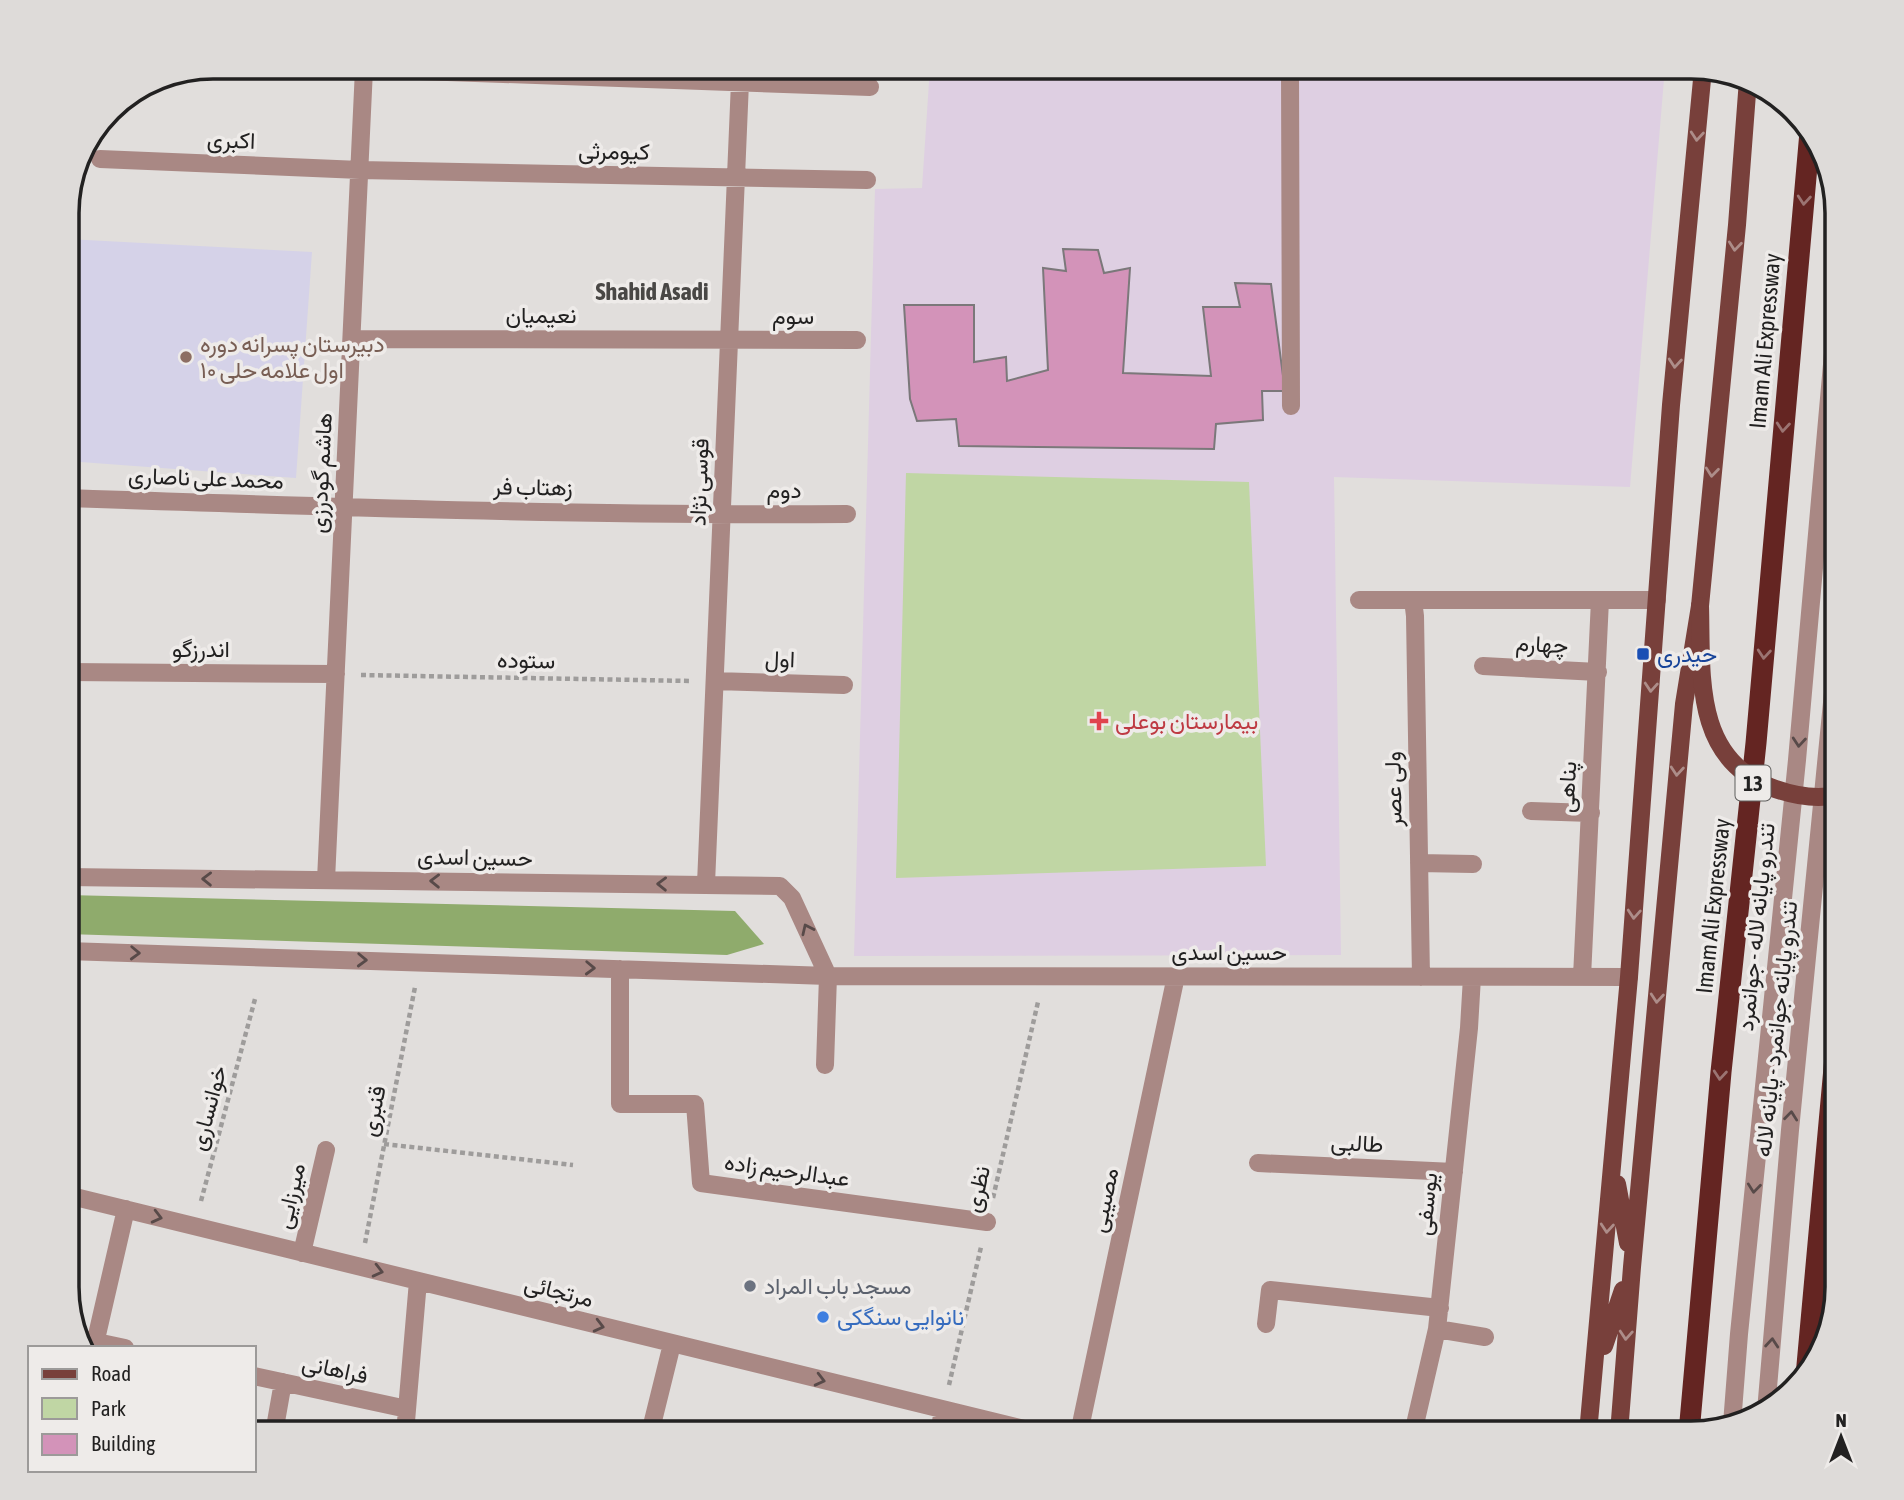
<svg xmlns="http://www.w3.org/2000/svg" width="1904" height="1500" viewBox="0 0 1904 1500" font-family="'Asap Condensed',Vazirmatn,sans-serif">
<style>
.education{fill:#d5d2e8}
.medical{fill:#decfe2}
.green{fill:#c0d6a4}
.forest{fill:#8fab6c}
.building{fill:#d393b9;stroke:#7b787a;stroke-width:2}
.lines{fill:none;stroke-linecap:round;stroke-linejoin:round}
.path{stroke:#9e9c9b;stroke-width:4.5;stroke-dasharray:5 3.5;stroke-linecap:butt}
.minor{stroke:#a98884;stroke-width:18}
.major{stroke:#78403b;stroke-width:18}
.highway{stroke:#642522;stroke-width:21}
.major-bridge{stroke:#78403b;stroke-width:18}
.oneway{stroke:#ad8d89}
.oneway2{stroke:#9b7472}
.oneway3{stroke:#584a49}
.education-dot{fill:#8d6e63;stroke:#eeebe9;stroke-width:2.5}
.transit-dot{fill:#1a4fb4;stroke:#eeebe9;stroke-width:2.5}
.health-dot{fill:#e0444e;stroke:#eeebe9;stroke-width:2.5}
.worship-dot{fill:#6b7280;stroke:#eeebe9;stroke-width:2.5}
.shop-dot{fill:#3f7fe0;stroke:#eeebe9;stroke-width:2.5}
.labels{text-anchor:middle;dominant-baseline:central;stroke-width:7;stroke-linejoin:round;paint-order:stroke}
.shield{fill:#eeebe9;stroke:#5f5e5d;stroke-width:2}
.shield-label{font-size:21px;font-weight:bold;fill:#222121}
.street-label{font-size:23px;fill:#222121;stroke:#eeebe9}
.education-label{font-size:23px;fill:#785e54;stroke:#eeebe9;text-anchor:start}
.transit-label{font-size:23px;fill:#164399;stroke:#eeebe9;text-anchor:start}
.health-label{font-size:23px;fill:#be3a42;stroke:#eeebe9;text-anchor:start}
.worship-label{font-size:23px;fill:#5b616d;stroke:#eeebe9;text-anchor:start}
.shop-label{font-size:23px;fill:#366cbe;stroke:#eeebe9;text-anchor:start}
.neighbourhood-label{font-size:24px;font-weight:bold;fill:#494745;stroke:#eeebe9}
.rim{fill:none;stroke:#222121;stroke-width:3.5}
</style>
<rect width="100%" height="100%" fill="#e1dedc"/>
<path class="education" d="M67 239 312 252 296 478 67 461Z"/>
<path class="medical" d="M930 67H1665L1630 487 1334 477 1341 955 854 956 875 189 922 188Z"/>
<path class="green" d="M906 473 1249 482 1266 866 896 878Z"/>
<path class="forest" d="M67 895 735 911 764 944 727 955 67 934Z"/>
<path class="building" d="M1063 249 1098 250 1104 273 1130 268 1123 373 1211 376 1203 307H1240L1235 283 1271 284 1285 391H1262L1263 420 1216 424 1214 449 959 446 956 419 917 421 910 399 904 305H974V362L1006 357 1007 381 1048 370 1043 268 1066 271Z"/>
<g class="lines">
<path class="path" d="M361 675 692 681
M384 1144 573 1165
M993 1198 1038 1002
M201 1201 255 999
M365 1243 415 987
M949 1385 981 1247"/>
<path class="minor" d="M308 67 870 87
M1290 67 1291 406
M100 159 360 170 867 180
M352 339 857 340
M67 498C327 507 587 516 847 514
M1359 600H1657
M1413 600 1415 616 1421 977
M1483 666 1598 672
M67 672 336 674
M715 681 844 685
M1531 811 1591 813
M1419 863 1473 864
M67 877 780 886 792 898 828 976 825 1065
M326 880 364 69
M706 884 740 82
M67 951 828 976 1629 977
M620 969V1104H695L701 1183 987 1222
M1582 977 1600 600
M1258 1163 1454 1172
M67 1195 1040 1433
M302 1253 326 1150
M1266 1324 1270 1290 1440 1308
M1437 1329 1485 1337
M78 1338 125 1348
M94 1348 126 1209
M254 1376 407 1409
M1766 1411 1790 1130 1837 652
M1732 1424 1739 1334 1797 760 1837 308
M274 1433 283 1382
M405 1433 418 1281
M650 1433 672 1344
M939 1433 943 1410
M1079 1433 1176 976
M1413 1433 1437 1329 1469 1028 1472 977"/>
<path class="major" d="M1617 1184 1628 1243
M1604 1346 1623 1290
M1588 1433 1629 977 1671 405 1703 69
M1619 1433 1632 1267 1684 704 1700 606 1737 225 1748 80"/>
<path class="highway" d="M1806 1376 1837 1035
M1689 1433 1721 1072 1756 743 1810 132"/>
<path class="major-bridge" d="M1700 606C1702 674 1693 757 1770 787 1791 795 1815 800 1837 795"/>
</g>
<defs><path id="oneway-chevron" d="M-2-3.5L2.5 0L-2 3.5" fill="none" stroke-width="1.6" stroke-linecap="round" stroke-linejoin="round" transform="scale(1.75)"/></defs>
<g class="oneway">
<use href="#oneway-chevron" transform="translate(1697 136) rotate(95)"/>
<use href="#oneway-chevron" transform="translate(1735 246) rotate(96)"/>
<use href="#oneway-chevron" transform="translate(1675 363) rotate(95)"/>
<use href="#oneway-chevron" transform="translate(1712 472) rotate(96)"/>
<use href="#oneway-chevron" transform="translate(1651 687) rotate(94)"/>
<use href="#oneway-chevron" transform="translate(1677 771) rotate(95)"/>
<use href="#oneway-chevron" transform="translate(1634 914) rotate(94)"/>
<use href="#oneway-chevron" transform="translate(1657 998) rotate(95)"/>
<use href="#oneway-chevron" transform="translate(1607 1228) rotate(95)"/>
<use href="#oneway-chevron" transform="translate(1626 1335) rotate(94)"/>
</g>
<g class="oneway2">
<use href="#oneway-chevron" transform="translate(1804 200) rotate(95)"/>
<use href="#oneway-chevron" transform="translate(1783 427) rotate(95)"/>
<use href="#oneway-chevron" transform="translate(1764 654) rotate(95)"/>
<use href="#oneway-chevron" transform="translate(1720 1075) rotate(95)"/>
</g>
<g class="oneway3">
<use href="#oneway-chevron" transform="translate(1799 742) rotate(95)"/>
<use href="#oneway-chevron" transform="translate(207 879) rotate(-179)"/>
<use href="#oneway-chevron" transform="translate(435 881) rotate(-179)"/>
<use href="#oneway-chevron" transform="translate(662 884) rotate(-179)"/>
<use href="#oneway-chevron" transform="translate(807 929) rotate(-115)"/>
<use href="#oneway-chevron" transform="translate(135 953) rotate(2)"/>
<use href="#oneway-chevron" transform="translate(362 960) rotate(2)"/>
<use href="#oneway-chevron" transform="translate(590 968) rotate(2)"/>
<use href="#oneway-chevron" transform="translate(1791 1116) rotate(-84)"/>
<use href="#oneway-chevron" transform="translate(1754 1188) rotate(96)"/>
<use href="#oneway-chevron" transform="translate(157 1217) rotate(14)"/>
<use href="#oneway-chevron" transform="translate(378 1271) rotate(14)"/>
<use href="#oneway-chevron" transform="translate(599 1326) rotate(14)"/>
<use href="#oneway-chevron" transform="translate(1772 1343) rotate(-85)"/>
<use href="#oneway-chevron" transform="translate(820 1380) rotate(14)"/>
</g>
<circle class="education-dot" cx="186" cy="357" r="7"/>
<rect class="transit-dot" x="1636" y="647" width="14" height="14" rx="3.5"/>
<path class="health-dot" d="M1095.5 710.5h7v7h7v7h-7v7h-7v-7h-7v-7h7z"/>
<circle class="worship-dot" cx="750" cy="1286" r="7"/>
<circle class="shop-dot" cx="823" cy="1317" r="7"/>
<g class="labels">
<rect class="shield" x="1735.5" y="765.5" width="35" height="35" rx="5"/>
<g class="shield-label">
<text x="1753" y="783">13</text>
</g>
<g class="street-label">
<text transform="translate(231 140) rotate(2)">اکبری</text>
<text transform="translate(614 151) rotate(1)">کیومرثی</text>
<text x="541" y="315">نعیمیان</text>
<text x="793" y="316">سوم</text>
<text transform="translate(1765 341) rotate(-85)">Imam Ali Expressway</text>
<text transform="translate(321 473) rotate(-87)">هاشم گودرزی</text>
<text transform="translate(206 478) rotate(2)">محمد علی ناصاری</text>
<text transform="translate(699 482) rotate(-88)">قوسی نژاد</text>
<text transform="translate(533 487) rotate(1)">زهتاب فر</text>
<text x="784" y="490">دوم</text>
<text transform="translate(1542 644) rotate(3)">چهارم</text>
<text x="201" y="649">اندرزگو</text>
<text transform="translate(780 659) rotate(2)">اول</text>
<text transform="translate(526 660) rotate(1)">ستوده</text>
<text transform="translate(1567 787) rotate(-87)">پناهی</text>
<text transform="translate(1393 789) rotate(-91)">ولی عصر</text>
<text transform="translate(475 857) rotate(1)">حسین اسدی</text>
<text transform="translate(1713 906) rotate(-84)">Imam Ali Expressway</text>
<text transform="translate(1756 927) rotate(-84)">تندرو پایانه لاله - جوانمرد</text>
<text x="1229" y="952">حسین اسدی</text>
<text transform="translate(1776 1029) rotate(-84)">تندرو پایانه جوانمرد - پایانه لاله</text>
<text transform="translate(208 1108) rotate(-75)">خوانساری</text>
<text transform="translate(373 1111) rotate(-79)">قنبری</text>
<text transform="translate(1357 1143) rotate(3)">طالبی</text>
<text transform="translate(787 1170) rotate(8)">عبدالرحیم زاده</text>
<text transform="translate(977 1189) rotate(-77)">نظری</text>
<text transform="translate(290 1196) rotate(-77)">میرزایی</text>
<text transform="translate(1104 1200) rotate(-78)">مصیبی</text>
<text transform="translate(1426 1204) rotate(-84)">یوسفی</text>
<text transform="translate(559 1291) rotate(14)">مرتجائی</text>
<text transform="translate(335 1369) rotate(12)">فراهانی</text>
</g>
<g class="education-label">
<text x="200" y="344">دبیرستان پسرانه دوره<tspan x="200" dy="26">اول علامه حلی ۱۰</tspan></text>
</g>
<g class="transit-label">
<text x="1657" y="654">حیدری</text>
</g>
<g class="health-label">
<text x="1115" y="721">بیمارستان بوعلی</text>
</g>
<g class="worship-label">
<text x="764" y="1286">مسجد باب المراد</text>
</g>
<g class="shop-label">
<text x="837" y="1317">نانوایی سنگکی</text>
</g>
<g class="neighbourhood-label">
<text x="652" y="291">Shahid Asadi</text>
</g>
</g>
<path d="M0 0H1904V1500H0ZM213 79H1691A134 134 0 0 1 1825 213V1287A134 134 0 0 1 1691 1421H213A134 134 0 0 1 79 1287V213A134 134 0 0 1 213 79Z" fill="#dedbd9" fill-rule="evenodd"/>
<path class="rim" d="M213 79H1691A134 134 0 0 1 1825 213V1287A134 134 0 0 1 1691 1421H213A134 134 0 0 1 79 1287V213A134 134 0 0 1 213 79Z"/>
<rect x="28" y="1346" width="228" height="126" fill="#eeebe9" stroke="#9c9a99" stroke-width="2"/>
<rect x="42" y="1369" width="35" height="10" fill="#78403b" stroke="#9c9a99" stroke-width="2"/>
<text x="91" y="1381" font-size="21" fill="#222121">Road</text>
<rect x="42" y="1398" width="35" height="21" fill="#c0d6a4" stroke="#9c9a99" stroke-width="2"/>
<text x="91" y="1416" font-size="21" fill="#222121">Park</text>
<rect x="42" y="1434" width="35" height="21" fill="#d393b9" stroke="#9c9a99" stroke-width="2"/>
<text x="91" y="1451" font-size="21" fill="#222121">Building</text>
<g transform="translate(1841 1437)" stroke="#eeebe9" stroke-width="5" paint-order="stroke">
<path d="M0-5L12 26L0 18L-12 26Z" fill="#222121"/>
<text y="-10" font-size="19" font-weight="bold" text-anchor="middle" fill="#222121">N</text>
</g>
</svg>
